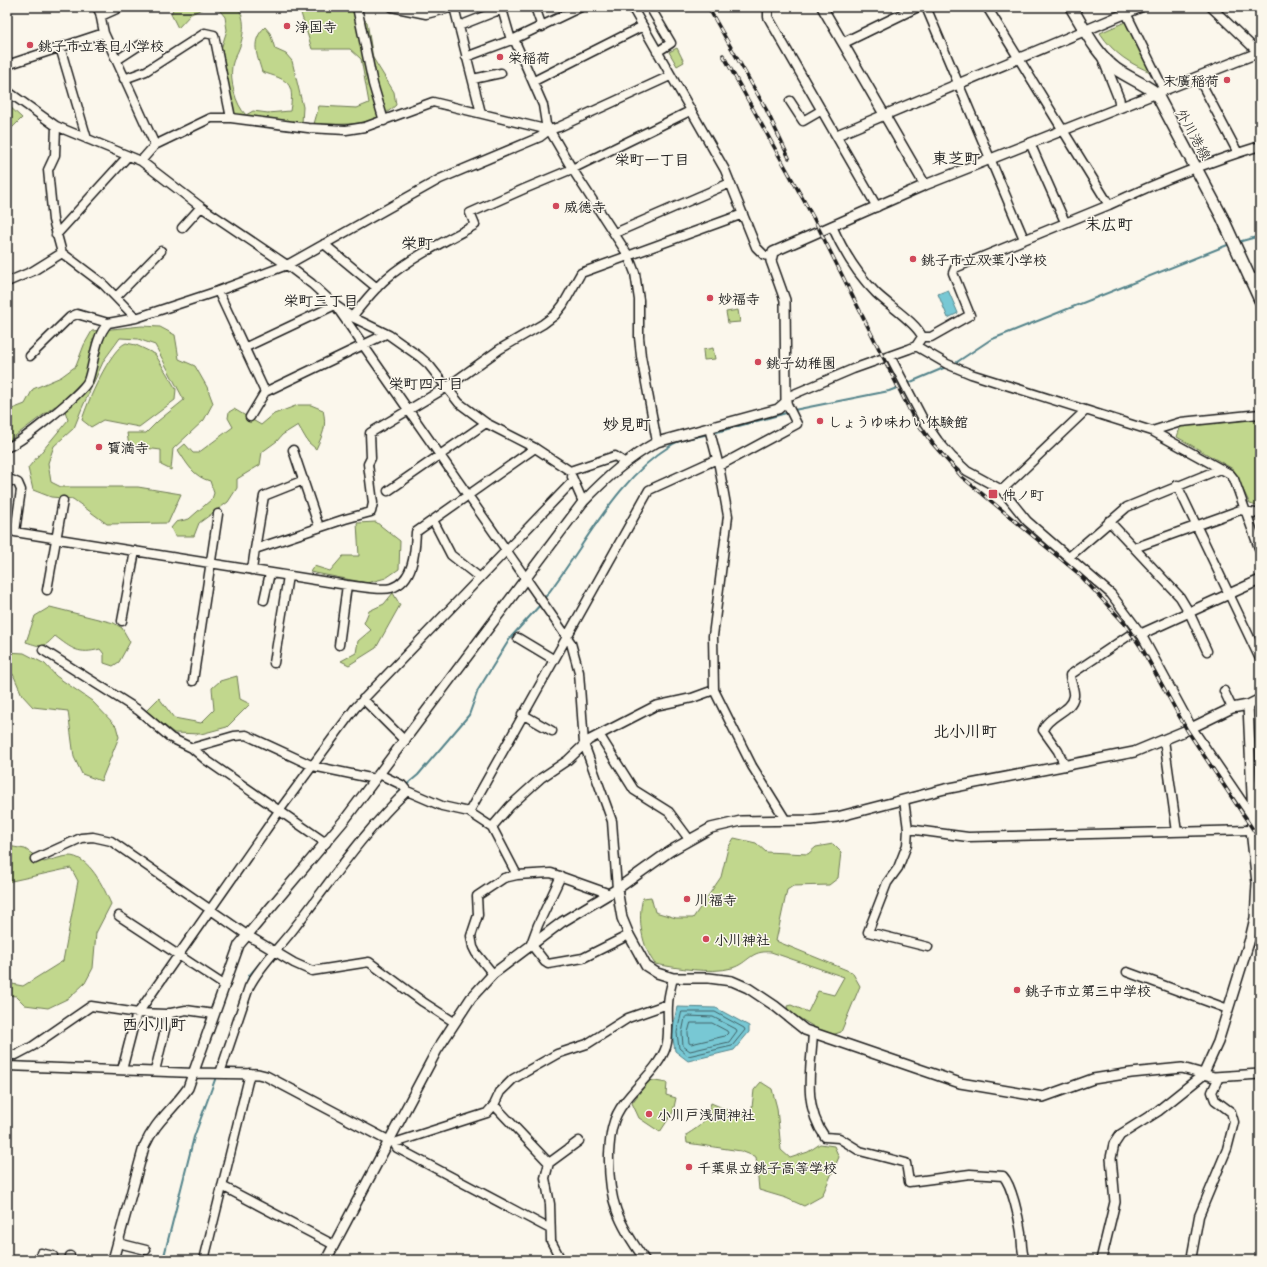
<svg xmlns="http://www.w3.org/2000/svg" width="1267" height="1267" viewBox="0 0 1267 1267" font-family="'Playpen Sans','Klee One',sans-serif">
<style>
.green{fill:#c1d78d;stroke:#6e7a54}
.water{fill:#78c8d4;stroke:#53838a}
.lines{fill:none;stroke-linecap:round;stroke-linejoin:round}
.shore{stroke:#416166;stroke-width:1}
.stream{stroke:#53838a;stroke-width:2}
.minor-casing{stroke:#1c1c1c;stroke-width:11}
.tertiary-casing{stroke:#1c1c1c;stroke-width:12}
.secondary-casing{stroke:#1c1c1c;stroke-width:14}
.minor{stroke:#fbf7ec;stroke-width:8}
.tertiary{stroke:#fbf7ec;stroke-width:9}
.secondary{stroke:#fbf7ec;stroke-width:11}
.rail-casing{stroke:#1c1c1c;stroke-width:3.5}
.rail{stroke:#fbf7ec;stroke-width:2;stroke-dasharray:6;stroke-linecap:butt}
.poi-dot{fill:#d1495b;stroke:#fbf7ec;stroke-width:1.5}
.labels{text-anchor:middle;dominant-baseline:central;stroke-width:3;stroke-linejoin:round;paint-order:stroke}
.poi-label{font-size:14px;font-weight:bold;fill:#1c1c1c;stroke:#fbf7ec;text-anchor:start}
.street-label{font-size:14px;fill:#1c1c1c;stroke:#fbf7ec}
.neighbourhood-label{font-size:15px;font-weight:bold;fill:#1c1c1c;stroke:#fbf7ec}
.quarter-label{font-size:16px;font-weight:bold;fill:#1c1c1c;stroke:#fbf7ec}
</style>
<rect width="100%" height="100%" fill="#fbf7ec"/>
<filter id="ink" filterUnits="userSpaceOnUse"><feTurbulence type="fractalNoise" baseFrequency=".025" numOctaves="2"/><feDisplacementMap in="SourceGraphic" scale="8" xChannelSelector="R" yChannelSelector="G"/><feConvolveMatrix kernelMatrix="1 2 1 2 8 2 1 2 1" color-interpolation-filters="sRGB"/></filter>
<g filter="url(#ink)">
<path class="green" d="M174 7H206L191 14 178 28 171 14Z
M217 7H237C246 17 244 34 240 46 238 53 233 59 232 66 230 82 235 104 246 115L253 111 268 113 290 111C295 82 288 80 262 72 257 55 250 41 265 27L270 33 275 49 286 54 292 61 303 107 302 123 293 124 235 115 226 79 221 49 227 30 225 17Z
M290 7H354V10L367 22 373 58 394 92 396 105C372 128 345 124 314 124L319 106 357 108 369 103 361 59 350 49H312L300 10 289 9Z
M1125 22 1127 24 1153 73C1130 64 1114 54 1100 33Z
M677 48 684 62 677 66 669 52Z
M7 104 22 118 7 133Z
M738 310 740 322 728 323 726 312Z
M142 326 160 327 175 335 179 359 195 366 207 387 213 403 204 420 173 449 171 470 161 465V450L129 446 127 433H146L158 421 184 400 155 345 138 339 120 338 104 360 82 408 74 428 54 446 48 463 51 482 61 487H138L181 494 168 523 107 524 73 499 51 497 33 490 28 468 68 420 65 411 55 406 7 442V407L12 409 25 404 33 389 61 377 76 366 84 345 92 331Z
M126 343 136 345 155 354 176 389 175 400 139 427 103 420 91 427 82 420C87 403 110 349 126 343Z
M713 348 715 359 704 360 703 350Z
M298 405H311L323 410C327 427 323 434 316 449L308 442 298 425 282 435 277 441 262 452 260 465 237 479V488L228 502 199 523 194 536H175L171 528 176 522 189 519 212 499 214 493 210 481C194 477 187 464 178 450L185 444 193 453H198L233 427 228 418 229 412 234 409 261 425 274 414Z
M1260 419V507L1250 504 1233 469 1177 437 1181 425Z
M376 522 400 541 399 569 386 578 367 583 310 572 314 566 330 571 343 556H359L357 523Z
M393 593 400 605 376 648 349 665 341 661 356 653 358 641 371 630 364 623 369 611 384 604Z
M50 607 114 623 122 628 130 642 119 662 113 666 104 663V654L100 649C79 655 72 649 55 636 43 649 42 647 26 642L35 616Z
M7 652 24 653 45 664 56 676 92 701 116 726 119 737 101 781 82 774 74 757 68 711 33 707 22 695 13 674H7Z
M237 676 240 699 250 704 227 727 201 734 174 733 146 711 159 698 174 718 201 723 214 710 212 688 220 681Z
M734 838 756 843 766 852 808 854 816 847 833 844 841 852 838 878 829 885 793 886 787 890 776 941 849 971 852 972 860 986 841 1032 829 1036 788 1011 787 1006 791 1005 808 1012 818 991 834 995 844 977 771 952C750 950 749 963 732 968 710 974 677 968 655 964 642 947 637 919 643 898L651 897 655 912 676 918H693L721 877 728 848Z
M8 846 25 849 44 862C51 860 60 857 68 856 89 855 104 888 111 904L96 933 93 968 85 983 69 998 48 1008 25 1005 16 996 7 995V983L23 986 63 961 78 881 71 868 7 882Z
M649 1080 667 1083 666 1095 676 1098 673 1112 660 1132 639 1118 632 1103Z
M761 1082 772 1089 777 1108 781 1150 790 1158 808 1152 820 1144 834 1146 839 1157 822 1196 804 1206 786 1198 759 1190 756 1157 741 1151 687 1143 686 1135C702 1125 706 1122 711 1103L725 1109 751 1116 754 1090Z"/>
<path class="water" d="M948 290 958 313 948 318 938 294Z
M677 1007 716 1008 749 1026V1032L734 1050 688 1061 675 1051 672 1033Z"/>
<g class="lines">
<path class="shore" d="M682 1012H715L744 1028 745 1030 732 1046 688 1056 679 1048 677 1033Z
M687 1016 713 1017 736 1029 737 1031 729 1042 690 1051 683 1046 682 1033 685 1018Z
M691 1023H712L727 1031 728 1033 725 1036 691 1044 689 1043 688 1033Z"/>
<path class="stream" d="M1238 242 1260 236
M954 364 990 340 1230 244
M906 384 946 367
M794 410 889 391 902 386
M713 433 790 412
M543 600C585 547 614 480 673 444 683 438 698 437 709 434
M405 786 418 775 469 715 478 690 511 637 541 604
M394 798 402 789
M245 987 249 976 269 952
M163 1260 194 1137 216 1077"/>
<g class="minor-casing">
<path id="minor" d="M97 7 100 13 104 33 155 145
M357 7 373 84 384 121
M392 7 426 14 454 7
M454 7 481 113
M535 7 542 27
M632 7 725 170 756 247 764 255 771 257
M650 7 671 43 657 52
M768 7V17L877 207
M926 7 1024 239
M987 7 1109 205C1158 182 1208 162 1260 146
M1211 7 1259 53
M1126 13 1164 90
M101 16 121 7
M459 26 502 9 511 40
M514 39 543 105 546 124 571 167 628 255 635 273 639 300V337L641 356 657 442
M60 47 87 139
M466 57 514 39 581 7
M117 60 140 45
M7 65 104 33
M1198 77 1238 153
M124 79 146 71 205 33 214 35 231 118
M473 79 501 73
M534 81 643 26
M7 91 56 126 141 161 201 207 287 265 312 284 335 305 352 317 389 335 420 357 429 365 459 403 486 423 535 448 570 471 615 456 624 462
M790 101 803 121 822 110
M56 126 55 155 48 170 53 220 62 253 103 284 136 318
M1030 143 1065 222
M141 161 155 145 211 118H231L308 128 346 130 365 127 433 102 549 130
M182 228 201 207
M615 233 730 183
M56 235 128 156
M324 244 377 288
M1251 279 1260 277
M7 282 33 271 62 253
M218 291 265 392
M116 297 161 251
M338 309 571 643 579 672 584 744 612 821 617 889
M352 317C363 303 374 289 387 278 410 258 449 239 475 225L470 213 524 189 572 169 690 111
M922 337H931L970 315 953 273 955 268 1109 205
M916 346 947 364 971 374 1152 431 1230 474 1234 479 1260 551
M244 348 335 305
M30 356 70 317 77 314 108 323
M890 356 924 421 938 441 952 457 967 471 1002 490 1027 521 1111 594 1141 634 1192 728 1260 828
M787 397 853 369 909 349 916 346 922 337C918 324 887 304 876 293 857 274 843 251 832 226
M250 417 265 392 386 334
M709 428 719 466 728 516 713 636 714 690 752 766 785 819
M1152 431 1181 422 1260 414
M7 447C19 445 83 392 88 381 95 361 94 339 108 323L136 318 218 291 287 265 440 179 540 137 549 130 559 127 670 76
M293 450 319 527
M719 466 797 424 786 402
M572 477 583 502
M7 478 18 483 21 490 15 532 347 585C358 586 381 591 391 588 414 581 415 552 416 532L535 448
M1177 485 1260 659
M1002 490 1085 411
M388 491 486 423
M433 520 451 555 480 578
M1109 521 1180 597 1189 612 1207 651
M1134 548 1240 510 1260 514
M255 549 264 496 304 480
M1069 557 1127 507 1220 469
M252 570 255 549 345 519 371 512 373 503 368 464 371 458 370 433 447 387 500 349 543 324 555 315 563 305 581 273 743 214
M47 590 63 501
M264 600 270 573
M122 621 135 551
M518 638 553 659
M339 645 347 585
M43 650 138 710 171 738 192 748 206 760 326 843
M274 663 288 576
M193 681 218 514
M1224 691 1232 708
M363 699 405 741
M522 714 552 731
M600 736 634 790 669 812 689 839
M1164 740 1177 832
M192 748 234 736 246 735 313 766 375 779
M1065 766 1058 751 1043 730C1048 715 1072 712 1074 696 1075 690 1070 681 1070 675L1137 630
M379 774 402 785 407 791 442 806 469 812 492 827 517 875 551 873 610 894
M904 800 908 829 907 845 898 868 887 883 868 932 928 947
M469 812 649 490 717 459
M492 827 510 806 541 778 568 760 589 740 655 706 692 698 714 690
M908 829 968 837 1251 830
M35 859 81 838 93 837 111 841 247 935 294 963 312 971 369 962 423 1002 454 1022
M561 876 538 925 531 944 545 962 548 964 583 958 629 935
M119 916 224 985
M1127 972 1228 1009
M493 974 476 953 473 947 471 936 478 915 477 896 504 878 517 875
M813 1033C811 1070 802 1104 825 1137L839 1138 860 1151 906 1163 909 1182 970 1174 1003 1176C1012 1185 1019 1219 1021 1232 1022 1241 1021 1251 1025 1260
M7 1055H16L33 1046 91 1006 138 1013 166 1014 186 1010 214 1014
M7 1066 194 1073
M122 1070 136 1016 279 811 355 708 573 481
M155 1071 169 1013
M220 1073 249 987C260 965 280 947 295 927 331 881 365 830 407 791
M494 1105 549 1163
M389 1141 394 1143 487 1113 494 1105 500 1092 513 1079 557 1054 587 1044 628 1018 668 1004
M394 1143 397 1148 550 1229
M222 1186 334 1245
M118 1243 146 1250
M41 1253 53 1256
M69 1260 70 1256
M204 1260 250 1073
M561 1260 551 1241 550 1204 545 1178 549 1163 579 1141
M645 1260C618 1223 608 1200 609 1154 610 1135 612 1118 624 1103 637 1085 659 1068 666 1047 670 1034 667 1018 668 1005 668 996 671 987 673 978
M1191 1260 1199 1216 1227 1149 1234 1122 1231 1112 1215 1100 1212 1092 1219 1077"/>
</g>
<g class="tertiary-casing">
<path id="tertiary" d="M822 7 925 185
M843 43 917 7
M1102 56 1119 99 1120 107
M837 135 1141 7
M1141 634 1260 580
M617 889 622 918 629 935 646 966 657 973 673 978H709L732 981 748 988 775 1006 805 1030 960 1083 1043 1097 1093 1079 1131 1073 1182 1068 1214 1077 1260 1074
M194 1073 258 1074 266 1076 389 1141
M113 1260 144 1147C156 1120 172 1111 188 1088L239 945 346 818 583 502C606 478 628 458 657 442L778 409 786 402 785 300 771 261 773 252 925 185 1260 52
M326 1260 437 1050 471 998 493 974 562 922 617 889 670 851 711 828 741 821 811 820 837 817 945 789 1134 752 1187 730 1232 708 1248 705 1260 699
M1101 1260 1115 1202 1111 1158 1114 1144 1120 1135 1158 1111 1203 1075 1218 1042 1250 939 1255 918 1257 883 1251 830 1253 817 1248 705"/>
</g>
<g class="secondary-casing">
<path id="secondary" d="M1071 7C1084 28 1096 54 1116 69 1129 78 1143 83 1156 93L1222 217 1260 300"/>
</g>
<use href="#minor" class="minor"/>
<use href="#tertiary" class="tertiary"/>
<use href="#secondary" class="secondary"/>
<g class="rail-casing">
<path id="rail" d="M708 7 766 109 789 158
M723 55 813 217 913 417 932 443 962 477 1079 574 1125 624 1140 646 1187 730 1260 840"/>
</g>
<use href="#rail" class="rail"/>
</g>
</g>
<g class="poi-dot">
<circle cx="287" cy="26" r="4"/>
<circle cx="30" cy="45" r="4"/>
<circle cx="500" cy="57" r="4"/>
<circle cx="1227" cy="80" r="4"/>
<circle cx="556" cy="206" r="4"/>
<circle cx="913" cy="259" r="4"/>
<circle cx="710" cy="298" r="4"/>
<circle cx="758" cy="362" r="4"/>
<circle cx="820" cy="421" r="4"/>
<circle cx="99" cy="447" r="4"/>
<rect x="988" y="489" width="10" height="10" rx="2"/>
<circle cx="687" cy="899" r="4"/>
<circle cx="706" cy="939" r="4"/>
<circle cx="1017" cy="990" r="4"/>
<circle cx="649" cy="1114" r="4"/>
<circle cx="689" cy="1167" r="4"/>
</g>
<g class="labels">
<g class="poi-label">
<text x="295" y="26">浄国寺</text>
<text x="38" y="45">銚子市立春日小学校</text>
<text x="508" y="57">栄稲荷</text>
<text x="1219" y="80" text-anchor="end">末廣稲荷</text>
<text x="564" y="206">威徳寺</text>
<text x="921" y="259">銚子市立双葉小学校</text>
<text x="718" y="298">妙福寺</text>
<text x="766" y="362">銚子幼稚園</text>
<text x="828" y="421">しょうゆ味わい体験館</text>
<text x="107" y="447">寶満寺</text>
<text x="1002" y="494">仲ノ町</text>
<text x="695" y="899">川福寺</text>
<text x="714" y="939">小川神社</text>
<text x="1025" y="990">銚子市立第三中学校</text>
<text x="657" y="1114">小川戸浅間神社</text>
<text x="697" y="1167">千葉県立銚子高等学校</text>
</g>
<g class="street-label">
<text transform="translate(1194 134) rotate(61)">外川港線</text>
</g>
<g class="neighbourhood-label">
<text x="652" y="158">栄町一丁目</text>
<text x="321" y="299">栄町三丁目</text>
<text x="426" y="382">栄町四丁目</text>
</g>
<g class="quarter-label">
<text x="956" y="157">東芝町</text>
<text x="1109" y="223">末広町</text>
<text x="417" y="242">栄町</text>
<text x="627" y="423">妙見町</text>
<text x="965" y="730">北小川町</text>
<text x="154" y="1023">西小川町</text>
</g>
</g>
<rect width="1267" height="1267" fill="none" stroke="#fbf7ec" stroke-width="24"/>
<rect x="12" y="12" width="1243" height="1243" fill="none" stroke="#1c1c1c" stroke-width="1.5" filter="url(#ink)"/>
</svg>
